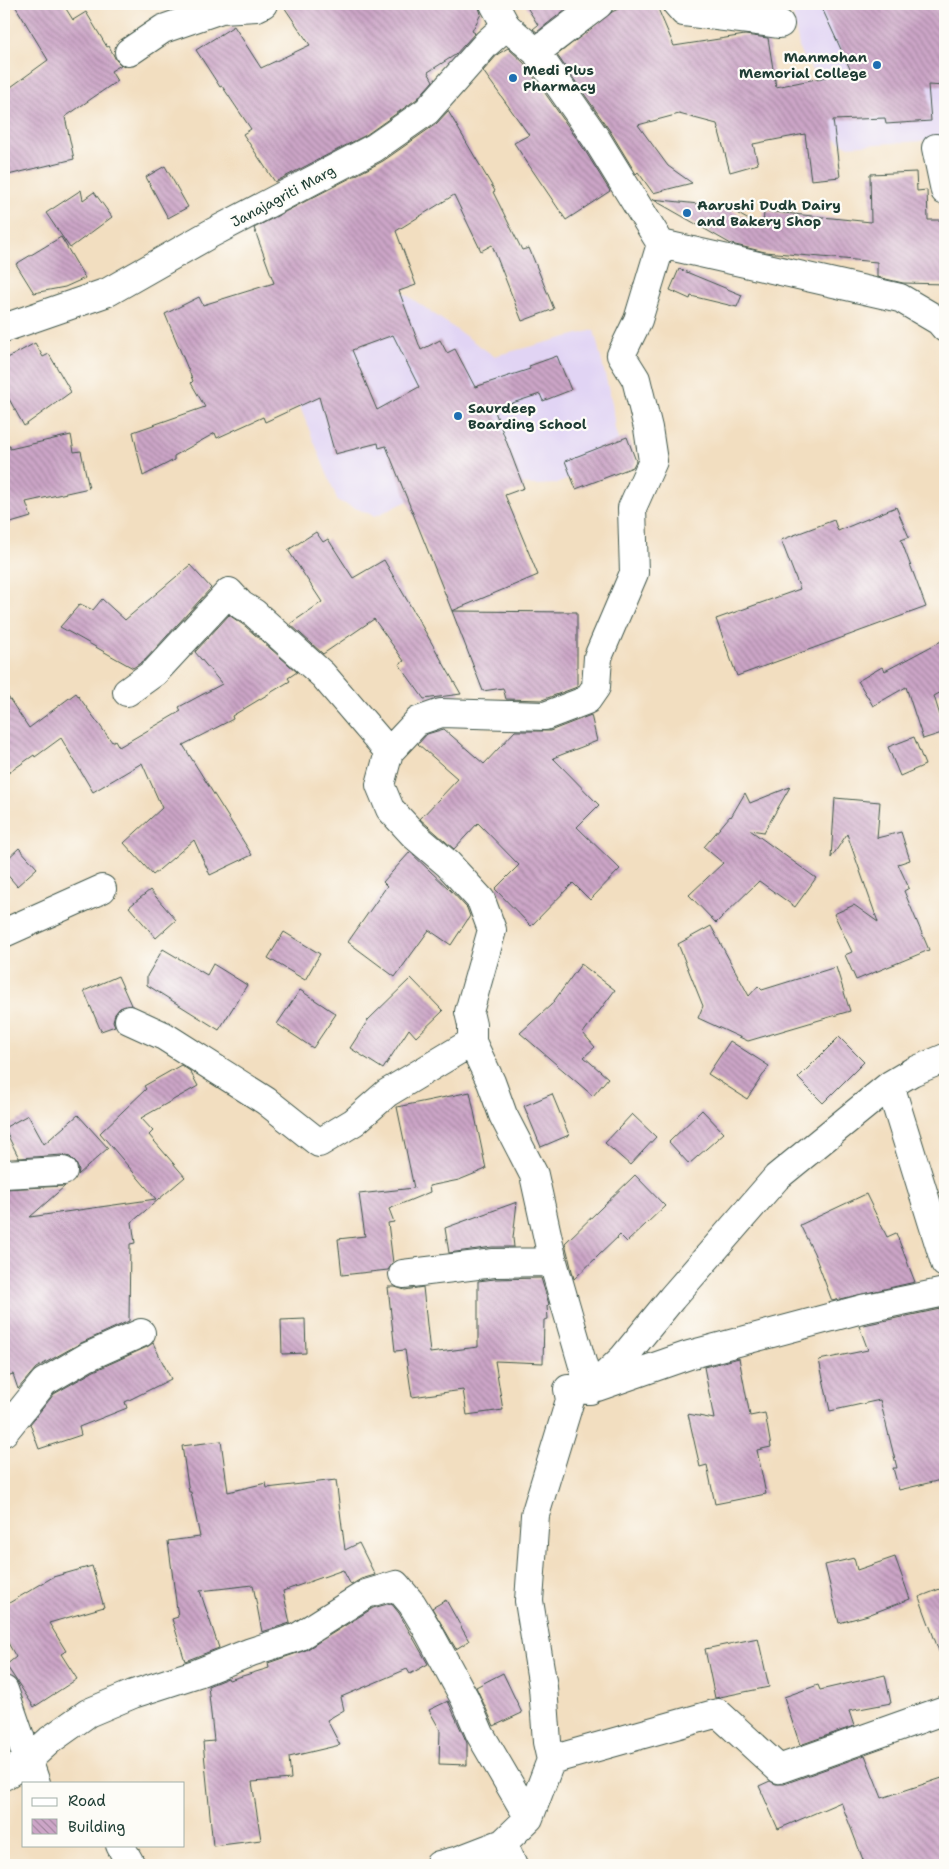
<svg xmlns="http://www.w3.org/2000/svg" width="949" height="1869" viewBox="0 0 949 1869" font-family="'Shantell Sans',sans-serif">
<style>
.built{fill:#e1d4f4}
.building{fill:url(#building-back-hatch);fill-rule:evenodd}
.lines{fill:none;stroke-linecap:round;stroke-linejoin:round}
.street-casing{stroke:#3f5549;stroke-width:30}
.secondary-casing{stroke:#3f5549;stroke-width:30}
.street{stroke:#fff;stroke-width:28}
.secondary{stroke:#fff;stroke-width:28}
.poi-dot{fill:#1f6fb2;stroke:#fdfcf7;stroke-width:2}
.labels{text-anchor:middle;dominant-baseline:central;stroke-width:4.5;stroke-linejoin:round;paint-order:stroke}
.poi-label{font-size:14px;font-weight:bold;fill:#1f3d34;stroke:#fdfcf7;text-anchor:start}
.street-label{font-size:14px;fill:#1f3d34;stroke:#fdfcf7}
</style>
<defs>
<pattern id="building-back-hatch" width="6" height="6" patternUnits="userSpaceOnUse" patternTransform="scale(1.25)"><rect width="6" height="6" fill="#cca5c7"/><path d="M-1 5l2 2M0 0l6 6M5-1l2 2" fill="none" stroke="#a588a2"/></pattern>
</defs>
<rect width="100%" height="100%" fill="#fdfcf7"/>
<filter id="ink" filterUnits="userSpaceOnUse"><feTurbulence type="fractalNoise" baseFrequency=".02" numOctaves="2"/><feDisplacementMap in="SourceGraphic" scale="10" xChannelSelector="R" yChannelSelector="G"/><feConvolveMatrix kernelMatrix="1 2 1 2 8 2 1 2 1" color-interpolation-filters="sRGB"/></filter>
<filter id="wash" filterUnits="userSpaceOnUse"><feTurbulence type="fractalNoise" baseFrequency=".0096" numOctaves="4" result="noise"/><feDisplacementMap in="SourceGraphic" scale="20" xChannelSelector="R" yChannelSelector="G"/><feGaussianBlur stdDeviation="1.12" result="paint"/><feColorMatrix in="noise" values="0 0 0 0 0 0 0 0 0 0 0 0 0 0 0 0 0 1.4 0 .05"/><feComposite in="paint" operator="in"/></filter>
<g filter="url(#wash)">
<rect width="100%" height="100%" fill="#f2dec0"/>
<path class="built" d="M791 4H945V130L938 140 847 146 815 126 820 98 817 78 800 52Z
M401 291 494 356 594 330 612 403 615 429 623 457 556 484 535 485 459 478 375 516 338 501 273 340Z"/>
<g id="blocks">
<path class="building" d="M14 4H63L73 20 86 12 107 47 109 46 116 60 121 65 111 71 117 81 65 117 74 159 4 176V92L48 60Z
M282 4H478L481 14 472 31 475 33 455 55 428 72 433 81 417 99 366 135 275 182 243 134 251 129 222 86 220 87 196 50 234 26 261 68 310 45Z
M525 4H570L571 5 537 32 533 29 538 25Z
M628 4H656L674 46 745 35 768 38 776 87 831 76V72L851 71 820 4H945V86L928 85 931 121 886 124 885 118 833 120 840 177 811 180 805 134 753 144 758 164 730 172 717 124 679 114 638 125 668 166 692 183 653 193 638 172 636 174 610 131 557 55 612 12Z
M508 48 524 63 584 149 610 191 566 220 514 143 529 135 483 71 498 54Z
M448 111 495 191 493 192 522 250 529 248 554 309 522 321 492 245 481 251 454 195 396 231 416 285 399 291 421 350 440 340 447 353 455 349 475 387 530 369 529 366 557 356 571 390 543 401 540 394 494 409 524 488 505 495 538 575 452 611 386 446 379 448 378 443 335 454 319 397 265 422 263 417 217 438 215 433 174 456V460L143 476 133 432 205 407 191 383 193 381 165 314 199 297 203 305 274 283 254 228 383 161 436 124ZM393 335 419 387 377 410 352 350Z
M165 166 188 207 168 218 146 177Z
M916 172 917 191 927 190 928 220H945V284L903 283 877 277V262L765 252 731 244 652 199 726 207 763 228 764 211 871 222 870 174Z
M81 190 83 200 94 192 112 217 70 248 46 213Z
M61 237 85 278 65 287 34 293 16 264Z
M679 269 742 295 737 307 691 296 690 299 670 290Z
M35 343 43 357 49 354 71 392 24 426 4 390V360Z
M71 435 74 452 81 451 89 488 26 502 31 517 4 525V447L10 446V449Z
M627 437 636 461 633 467 576 489 565 461Z
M896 507 909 537 901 540 926 607 737 676 716 619 800 589 781 540 834 520 838 531Z
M316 532 323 542 328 539 353 578 384 560 461 694 424 699 399 664 404 661 374 619 323 654 290 624 322 602 288 550Z
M190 565 211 588 145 660 133 668 60 627 80 604 93 610 102 599 125 620Z
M452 611 577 612V687L542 700 506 699 503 688 483 691Z
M229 615 245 626 297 672 288 678 290 681 232 716 233 719 183 745 252 855 210 875 194 840 153 875 124 843 162 808 142 763 93 792 61 738 35 757 34 755 4 776V691L29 728 76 693 112 742 115 740 119 747 181 711 179 707 222 684 195 652Z
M945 639V690L934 696 945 732 923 739 906 687 873 706 858 681 882 667 885 671Z
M591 715 597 741 553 758 599 805 577 827 620 869 590 900 573 883 531 926 495 889 519 865 478 823 454 849 420 819 458 779 418 744 427 734 444 729 484 764 515 731H550Z
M914 737 925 765 900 776 888 747Z
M790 787 764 832 750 830 816 878 795 907 759 881 716 923 689 895 723 863 704 847 730 816 731 817 745 793 750 803Z
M835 798 880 802 877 838 901 832 910 860 898 864 909 888 904 891 929 950 856 980 845 955 852 952 834 914 854 905 878 922 847 834 831 858Z
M19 848 37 868 17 886 4 871V862Z
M410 852 449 889 467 908 470 916 451 945 429 930 395 977 348 942 387 886 383 882Z
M150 890 176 920 156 938 129 907Z
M711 926 749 996 758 986 762 990 836 967 850 1011 748 1041 698 1018 703 1006 678 944Z
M284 932 320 954 305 980 268 958Z
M163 949 207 975 213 964 247 985 219 1030 147 985V976Z
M581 964 615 990 583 1033 595 1047 584 1057 608 1078 593 1096 520 1033 551 1005Z
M118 976 131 1005 120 1008 115 1014 113 1021 115 1026 101 1031 84 991Z
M411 978 443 1011 416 1037 409 1029 383 1069 350 1048 368 1020Z
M300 990 336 1014 313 1048 277 1024Z
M839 1037 864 1062 823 1103 798 1078Z
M730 1041 769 1066 747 1099 708 1074Z
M181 1065 190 1071 198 1086 141 1118 153 1131 149 1135 185 1177 132 1222 135 1243 130 1244 129 1321 81 1343 36 1368 18 1389 13 1374 4 1377V1189L65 1186 30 1217 156 1199 100 1133 146 1089 144 1086Z
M470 1092 486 1169 459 1180 429 1186 430 1192 389 1209 394 1222 388 1223 393 1263 388 1270 342 1275 338 1239 365 1236 359 1194 414 1188 397 1107Z
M552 1094 569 1135 541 1147 524 1106Z
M702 1110 724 1133 689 1164 669 1142Z
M632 1114 656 1137 630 1165 605 1143Z
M28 1115 44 1144 78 1115 108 1148 78 1175 79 1170 76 1163 70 1157 62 1155 19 1158 4 1128Z
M635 1175 665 1206 627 1242 620 1235 574 1279 565 1243Z
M866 1194 887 1237 896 1233 915 1282 832 1301 814 1253 800 1225Z
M517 1202 513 1238 514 1247H492L449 1253 445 1228Z
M541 1278 549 1304 547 1306 548 1319 544 1320 543 1363 495 1361 503 1410 467 1415 463 1390 412 1397 405 1350 395 1351 388 1287H395L405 1290 423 1287 430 1353 478 1347V1281L495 1279Z
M945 1308V1479L899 1490 893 1468H897L880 1400 830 1411 819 1360 868 1350 859 1326Z
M305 1319 306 1353 282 1354 281 1320Z
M153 1343 171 1379 125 1402 127 1408 79 1427 81 1435 39 1449 30 1424 54 1394 94 1371 147 1347Z
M739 1358 750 1416 765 1413 771 1447 757 1450 766 1494 715 1504 707 1465 700 1467 688 1414 714 1419 704 1367Z
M221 1441 228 1492 266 1483 267 1488 336 1480 345 1550 359 1543 375 1575 361 1579 351 1585 343 1570 283 1591 290 1623 262 1632 253 1585 200 1591 219 1648 185 1661 172 1619 178 1617 168 1541 200 1537 191 1492H189L182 1446Z
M895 1557 910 1599 868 1615 839 1623 825 1565 854 1558 857 1570Z
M92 1566 104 1607 49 1623 66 1651 61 1654 77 1679 34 1707 6 1665 16 1657 4 1636V1606L53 1577Z
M945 1587V1661L943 1662 919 1597Z
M446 1600 469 1641 456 1649 432 1608Z
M391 1603 399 1613 428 1664 410 1674 407 1669 341 1697 344 1710 327 1720 340 1745 289 1757 291 1779 252 1782 261 1840 213 1846 203 1742 214 1741 208 1686 228 1678 229 1680 269 1668 268 1663 306 1650 373 1608Z
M758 1638 769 1687 715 1698 705 1649Z
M503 1673 522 1713 494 1726 476 1687Z
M885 1675 891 1703 849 1711 854 1726 800 1745 784 1697 818 1685 820 1690Z
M448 1701 467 1743V1765L439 1764 440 1730 429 1710Z
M865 1755 882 1798 945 1777V1865H865L841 1802 778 1829 759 1786 770 1781 776 1784H784Z"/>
</g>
</g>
<g filter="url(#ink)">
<use href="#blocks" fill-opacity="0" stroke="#3f5549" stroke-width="1"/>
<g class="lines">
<g class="street-casing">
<path id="street" d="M677 4 684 12 780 24
M506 26 536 52 597 140 661 244 900 298 939 321 945 328
M129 52 163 29 221 9 257 7 263 4
M536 52 599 4
M936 148 945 191
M127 692 155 672 229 592 241 605 254 613 323 675 389 752
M4 933 102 889
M129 1020 164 1036 266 1101 319 1143 354 1122 387 1093 472 1042
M945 1058 912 1072 890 1085 945 1263
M4 1174 63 1171
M403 1274 494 1263 553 1262 534 1175 503 1115 491 1082 472 1042V1025L469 1012 492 930 481 900 448 864 414 835 390 809 380 785 389 752 418 721 441 713 545 716 587 700 596 687 598 657 634 573 632 508 653 461 648 428 636 379 621 355 638 320 661 244
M597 1387 689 1355 862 1309 945 1292
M590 1390 623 1358 672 1298 777 1177 890 1085
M4 1432 44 1382 87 1357 141 1333
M4 1690 36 1783
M551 1760 718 1713 779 1769 945 1710
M4 1776 27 1761 50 1740 88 1713 133 1694 198 1673 251 1652 298 1637 366 1594 396 1585 412 1604 426 1627 465 1699 480 1734 529 1818
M503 1843 513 1865
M120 1845 131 1865
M439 1865 459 1860 503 1843 529 1818 551 1760 547 1742 543 1687 529 1601 535 1515 570 1400 568 1389 590 1390 553 1262"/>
</g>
<g class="secondary-casing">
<path id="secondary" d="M4 328 108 292 210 234 374 148 427 111 487 43 506 26 494 4"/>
</g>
<use href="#street" class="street"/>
<use href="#secondary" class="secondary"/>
</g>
</g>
<g class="poi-dot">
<circle cx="877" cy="65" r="5"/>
<circle cx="513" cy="78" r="5"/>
<circle cx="687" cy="213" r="5"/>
<circle cx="458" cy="416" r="5"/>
</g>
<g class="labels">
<g class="poi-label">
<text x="867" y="57" text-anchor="end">Manmohan<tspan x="867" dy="16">Memorial College</tspan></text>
<text x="523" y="70">Medi Plus<tspan x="523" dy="16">Pharmacy</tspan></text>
<text x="697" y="205">Aarushi Dudh Dairy<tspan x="697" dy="16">and Bakery Shop</tspan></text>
<text x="468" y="408">Saurdeep<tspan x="468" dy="16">Boarding School</tspan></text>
</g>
<g class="street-label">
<text transform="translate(283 196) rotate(-28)">Janajagriti Marg</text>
</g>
</g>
<rect width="949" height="1869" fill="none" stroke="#fdfcf7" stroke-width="20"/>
<rect x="22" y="1782" width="162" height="65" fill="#fdfcf7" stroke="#a4b0a9"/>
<rect x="32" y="1798" width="25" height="8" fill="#ffffff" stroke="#a4b0a9"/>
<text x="68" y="1806" font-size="15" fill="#1f3d34">Road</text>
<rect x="32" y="1819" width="25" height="15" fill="url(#building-back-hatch)" stroke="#a4b0a9"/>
<text x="68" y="1832" font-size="15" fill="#1f3d34">Building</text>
</svg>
